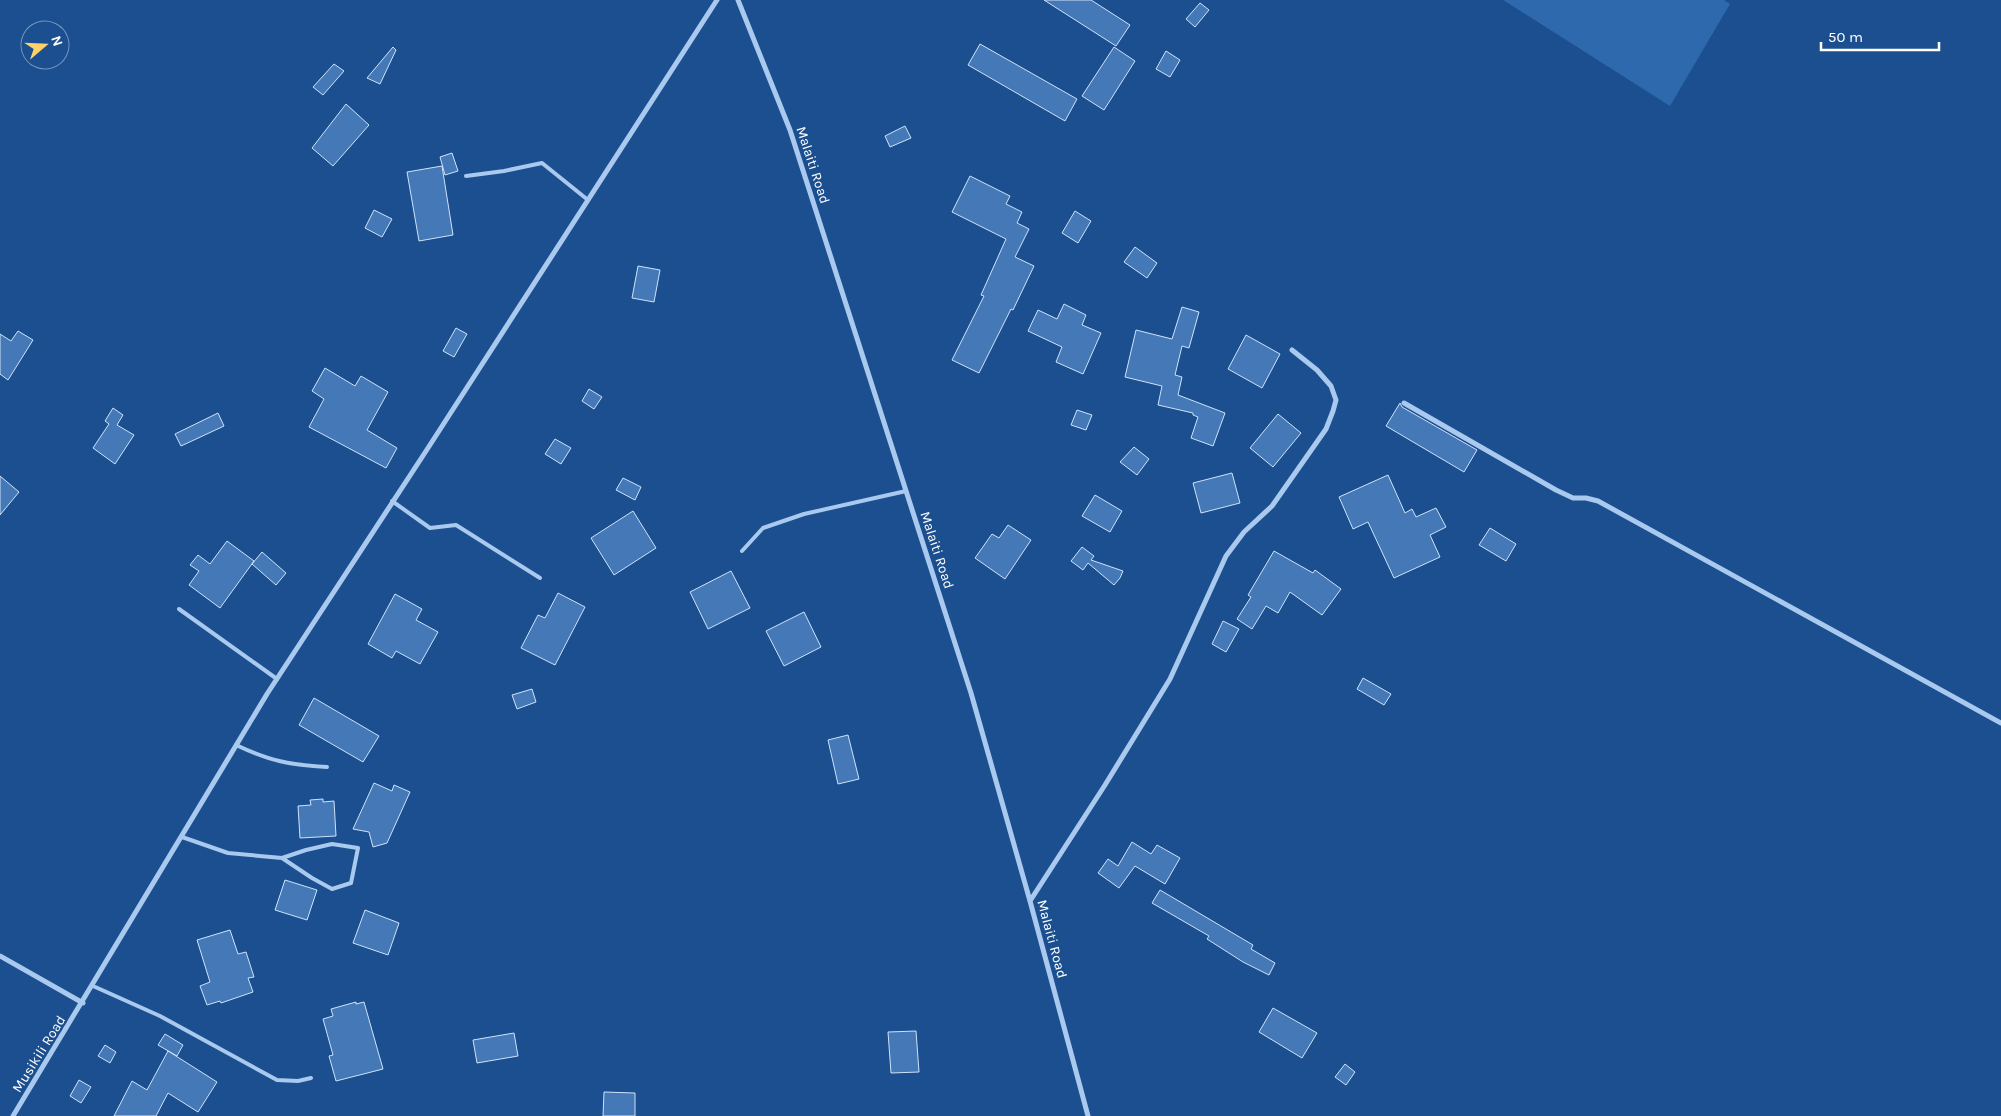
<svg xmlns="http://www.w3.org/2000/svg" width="2001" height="1116" viewBox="0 0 2001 1116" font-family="Karla,sans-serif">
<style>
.green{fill:#2e69ad}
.building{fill:#4478b7;stroke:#cfe3fa}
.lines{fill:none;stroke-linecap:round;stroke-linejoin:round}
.lane{stroke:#a9c9ee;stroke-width:4}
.street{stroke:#a9c9ee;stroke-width:5}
.labels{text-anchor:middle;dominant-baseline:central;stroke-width:4.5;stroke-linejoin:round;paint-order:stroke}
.street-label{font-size:14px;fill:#fff;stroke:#1b4f8f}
</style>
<rect width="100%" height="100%" fill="#1b4f8f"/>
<path class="green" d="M1503 0H1724L1730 4 1670 106Z"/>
<path class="building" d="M1044 0H1091L1130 25 1116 46Z
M1200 3 1209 10 1195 27 1186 19Z
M980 44 1077 99 1065 121 968 65Z
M393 47 396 50 380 84 367 78Z
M1114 47 1135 61 1104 110 1082 96Z
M1166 51 1180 60 1170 77 1156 69Z
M334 64 344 71 323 95 313 87Z
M346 104 369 125 333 166 312 148Z
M905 126 911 138 890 147 885 136Z
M452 153 458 171 445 175 440 157Z
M442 166 453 235 419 241 407 172Z
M970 176 1010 196 1006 204 1022 212 1017 223 1029 229 1015 257 1034 266 1013 310 1011 309 979 373 952 360 984 296 981 295 1006 239 952 212Z
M374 210 392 219 382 237 365 228Z
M1075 211 1091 221 1078 243 1062 233Z
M1135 247 1157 263 1147 278 1124 262Z
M638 266 660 270 654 302 632 298Z
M1064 304 1086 315 1082 325 1101 333 1083 374 1056 362 1062 347 1028 331 1038 310 1057 319Z
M1182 307 1199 312 1189 348 1182 346 1175 375 1182 377 1178 395 1225 413 1213 446 1191 438 1198 417 1193 415V413L1158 405 1162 386 1125 377 1136 330 1172 339Z
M456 328 467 334 454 357 443 351Z
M18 331 33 340 8 380 0 374V334L11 341Z
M1246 335 1280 354 1262 388 1228 369Z
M325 368 355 386 361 376 388 392 367 430 397 448 386 468 309 427 324 399 312 391Z
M589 389 602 397 594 409 582 401Z
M1400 403 1402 407 1477 450 1464 472 1386 426Z
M113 408 123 415 117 425 134 435 115 464 93 448 109 424 105 421Z
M1077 410 1092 415 1086 430 1071 425Z
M218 413 224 426 181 446 175 434Z
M1278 414 1301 433 1273 467 1250 448Z
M555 439 571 448 561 464 545 454Z
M1134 447 1149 459 1137 475 1120 462Z
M1232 473 1240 503 1201 513 1193 483Z
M1388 475 1405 513 1412 509 1416 517 1436 508 1446 527 1430 535 1440 557 1394 578 1368 522 1353 529 1339 497Z
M0 476 19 492 0 515Z
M623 478 641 487 635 500 616 490Z
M1095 495 1122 511 1110 532 1082 516Z
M633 511 656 548 614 575 591 538Z
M1008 525 1031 540 1005 579 975 558 992 534 999 538Z
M1490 528 1516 544 1506 561 1479 545Z
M227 541 254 561 220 608 189 585 199 571 190 565 198 555 210 564Z
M1082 547 1094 556 1091 560 1123 571 1120 578 1114 585 1088 563 1083 570 1071 561Z
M1274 551 1313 573 1315 570 1341 589 1322 615 1290 592 1278 613 1266 606 1252 629 1237 619 1251 597 1248 595Z
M262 552 286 573 276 585 252 564Z
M731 571 750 608 708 629 690 592Z
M558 593 585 607 555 665 521 648 538 615 545 618Z
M395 594 422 609 416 620 438 632 420 664 396 651 392 658 368 644Z
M804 612 821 647 784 666 766 631Z
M1223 621 1239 629 1226 652 1212 644Z
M1363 678 1391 694 1384 705 1357 689Z
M532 689 536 702 517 709 512 695Z
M314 698 379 736 363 762 299 725Z
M848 735 859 779 838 784 828 740Z
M374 783 392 791 394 785 410 792 387 843 373 847 369 832 353 829Z
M323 799V802L334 801 336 836 300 838 298 806 311 805 310 800Z
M1132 842 1151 854 1157 845 1180 858 1165 884 1135 866 1119 888 1098 873 1108 859 1118 866Z
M285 880 317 890 307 920 275 910Z
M1160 890 1253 945 1251 949 1275 963 1269 975 1243 962 1207 939 1209 936 1152 903Z
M365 910 399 923 388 955 353 943Z
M230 930 238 954 246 952 254 977 248 978 253 992 221 1003 220 1001 207 1005 200 986 210 982 197 940Z
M356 1002V1004L364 1002 383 1069 336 1081 329 1056 333 1055 323 1019 333 1016 331 1009Z
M1273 1008 1317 1033 1302 1058 1259 1032Z
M916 1031 919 1072 891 1073 888 1032Z
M514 1033 518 1056 477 1063 473 1040Z
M165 1034 183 1045 177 1056 158 1045Z
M105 1045 116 1052 110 1063 98 1056Z
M168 1051 217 1082 198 1112 168 1093 156 1116H114L132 1081 147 1090Z
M1345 1064 1355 1072 1346 1085 1335 1077Z
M79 1080 91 1087 81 1103 70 1096Z
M604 1092 635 1093V1116H603Z"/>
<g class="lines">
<path class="lane" d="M466 176 504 171 542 163 588 200
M392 501 430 528 456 525 540 578
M742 551 763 528 804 514 906 491
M179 609 277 679
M236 745C270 761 290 765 327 767
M182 837 228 853 282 858 306 850 332 844 358 848 351 883 332 889 312 878 282 858
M93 986 160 1016 277 1080 298 1081 311 1078"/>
<path class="street" d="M738 0 790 130 971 693 1030 901 1088 1116
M1404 403 1556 490 1573 498H1586L1598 501 2001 723
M1030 901 1105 785 1170 679 1226 556 1244 532 1272 506 1326 429 1333 411 1336 400 1331 386 1317 370 1292 350
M0 956 83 1003
M13 1116 267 694 428 448 717 0"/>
</g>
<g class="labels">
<g class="street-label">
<text transform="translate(813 165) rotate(72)">Malaiti Road</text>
<text transform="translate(937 550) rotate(72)">Malaiti Road</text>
<text transform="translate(1052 939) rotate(75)">Malaiti Road</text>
<text transform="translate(39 1054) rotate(-58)">Musikili Road</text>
</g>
</g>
<g transform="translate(45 45) rotate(71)"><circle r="24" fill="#1b4f8f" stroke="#7695bc"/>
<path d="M0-4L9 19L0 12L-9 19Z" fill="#ffd166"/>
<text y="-8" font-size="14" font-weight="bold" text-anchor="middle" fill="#ffffff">N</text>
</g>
<path d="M1821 42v8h118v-8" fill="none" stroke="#ffffff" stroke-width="2.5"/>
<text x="1828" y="42" font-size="15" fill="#ffffff" stroke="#1b4f8f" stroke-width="4" paint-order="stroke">50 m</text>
</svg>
